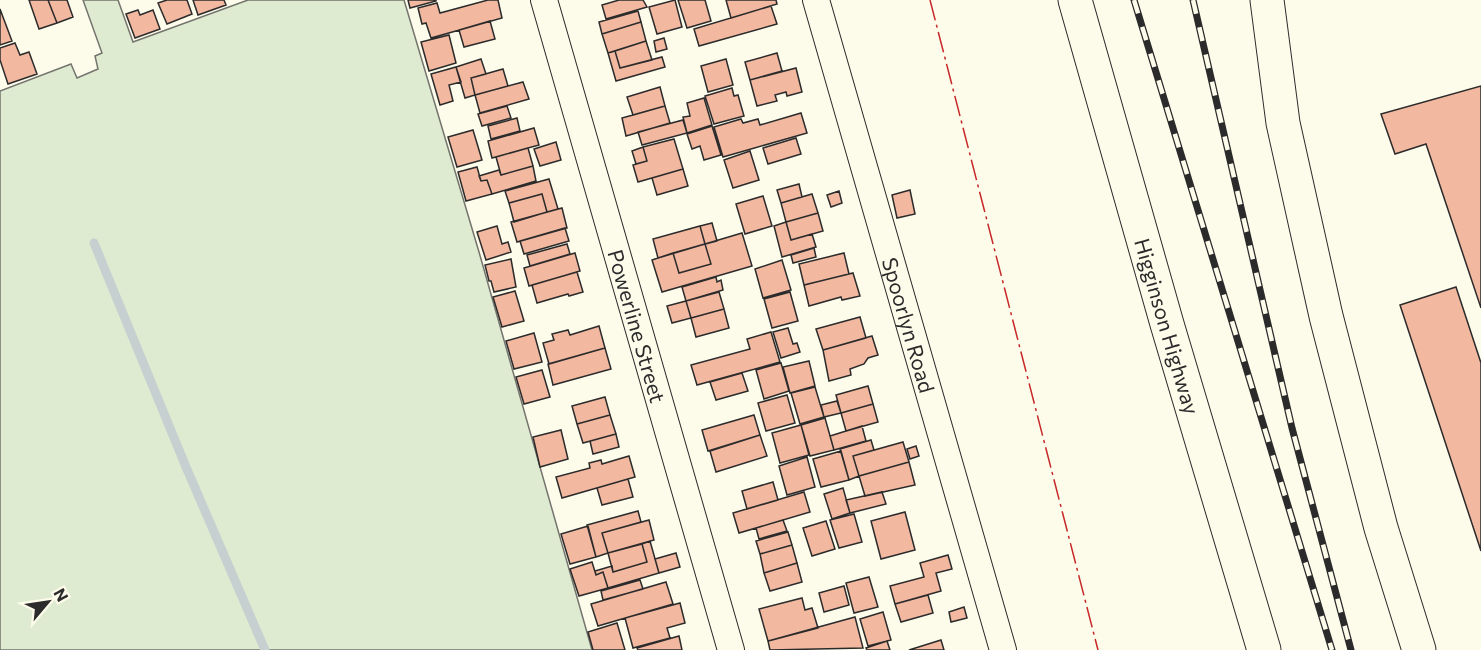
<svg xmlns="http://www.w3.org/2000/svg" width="1481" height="650" viewBox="0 0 1481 650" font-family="Commissioner,sans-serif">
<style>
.green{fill:#deebd1;stroke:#74746e;stroke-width:1.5}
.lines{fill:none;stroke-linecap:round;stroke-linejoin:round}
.stream{stroke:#c7d0d0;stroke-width:9}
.building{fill:#f2b8a0;stroke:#2b2b2b;stroke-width:1.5}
.street-casing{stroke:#2b2b2b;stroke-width:28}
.highway-casing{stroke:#2b2b2b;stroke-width:35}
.street{stroke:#fdfbea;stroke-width:26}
.highway{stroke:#fdfbea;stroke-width:33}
.rail-casing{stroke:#2b2b2b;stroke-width:7}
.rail{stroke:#fdfbea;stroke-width:4.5;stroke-dasharray:14;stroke-linecap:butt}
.power{stroke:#c62828;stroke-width:1.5;stroke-dasharray:21 4.5 3 4.5;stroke-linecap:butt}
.labels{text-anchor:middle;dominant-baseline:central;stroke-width:4.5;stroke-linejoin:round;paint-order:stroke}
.street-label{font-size:21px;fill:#2b2b2b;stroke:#fdfbea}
</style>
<rect width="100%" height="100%" fill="#fdfbea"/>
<path class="green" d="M83 0H118L133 42 248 0H404L479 252 592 650H0V91L71 64 77 78 98 69 95 56 102 53Z"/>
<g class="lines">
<path class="stream" d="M94 243 186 467 265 650"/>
</g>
<path class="building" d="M29 0H48L57 23 39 29Z
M48 0H67L73 17 57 23Z
M167 0H187L192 14 167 24 158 3Z
M193 0H224L226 5 198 15Z
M408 0H436V1L410 8Z
M488 0H498L502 18 431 38 426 23 422 24 418 8 437 3 440 13Z
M619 0H643L647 7 606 19 602 5Z
M675 0 682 27 657 34 649 7Z
M678 0H705L711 21 687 28Z
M726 0H776L777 4 731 18Z
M771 6 777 24 699 46 694 29Z
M0 9 12 41 0 45Z
M138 10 140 15 153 10 160 29 135 38 126 14Z
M638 11 641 22 602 34 599 22Z
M490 21 495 39 464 47 459 30Z
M641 22 646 41 608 53 602 34Z
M449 35 456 63 429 71 421 42Z
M664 38 667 49 656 52 654 41Z
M646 41 652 60 620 68 615 51Z
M15 43 20 55 29 52 37 74 8 84 0 60V48Z
M615 51 620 68 662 57 665 67 616 81 608 53Z
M777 53 782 71 750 80 745 62Z
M481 59 486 74 471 78 475 95 465 98 456 67Z
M726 59 733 85 708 92 701 66Z
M456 67 461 82 449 85 453 101 440 105 431 74Z
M796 68 802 92 787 96 786 92 775 95 777 101 757 106 750 80Z
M503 69 508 86 475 95 471 78Z
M523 82 529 99 480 113 475 95Z
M1481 86V308L1426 144 1395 154 1381 114Z
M660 87 665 106 633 115 627 97Z
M732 88 734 96 738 95 744 116 714 124 705 96Z
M704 98 712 125 687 133 683 117 690 116 687 103Z
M507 106 511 118 482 126 478 114Z
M665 106 670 123 626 136 622 118Z
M801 113 807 133 723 157 714 127 741 119 743 123 758 119 760 125Z
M517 118 520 131 491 139 488 126Z
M683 120 687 133 642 145 638 132Z
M712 126 721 155 704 160 700 146 692 149 687 134Z
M534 128 539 145 492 158 488 141Z
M473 130 482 160 457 167 448 137Z
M796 138 801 154 768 164 763 148Z
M674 139 683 169 638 182 633 165 647 161 643 147Z
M556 142 561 160 540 166 534 149Z
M643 147 647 161 636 164 632 151Z
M528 148 533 166 501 175 496 157Z
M750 151 759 180 733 188 724 160Z
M533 166 536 181 492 194 487 180 481 181 479 176 499 170 501 175Z
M477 167 481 181 487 180 492 194 466 201 458 172Z
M683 169 688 186 657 195 652 178Z
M549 179 558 209 547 212 542 194 509 203 505 191Z
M799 184 802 197 781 203 777 190Z
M910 190 915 214 897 218 892 195Z
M839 191 842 203 831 207 827 195Z
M542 194 547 212 514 222 509 203Z
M812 194 818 213 786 222 781 203Z
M763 196 772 226 745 234 736 204Z
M562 208 567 228 517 242 511 222Z
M818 213 823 231 791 240 786 222Z
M786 222 791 240 812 234 816 247 782 257 774 226Z
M712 223 717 241 705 244 700 226Z
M497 226 502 244 508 242 511 252 486 260 477 232Z
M700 226 705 244 658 258 653 239Z
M565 228 569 241 524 254 520 241Z
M742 233 752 266 662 292 652 260 673 253 679 273 711 264 705 244Z
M567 244 570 254 530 266 527 255Z
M705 244 711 264 679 273 673 253Z
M814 248 816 257 793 263 791 255Z
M575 253 580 271 529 286 524 268Z
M844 253 849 274 804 285 799 264Z
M511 259 516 287 494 292 491 281H489L485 265Z
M782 260 791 290 763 298 755 269Z
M577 272 583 292 569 296 568 294 537 303 532 285Z
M853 273 860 296 842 300 841 297 809 306 804 285Z
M716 277 717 282 721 280 723 290 686 301 682 287Z
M1456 287 1481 363V551L1400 305Z
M515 291 524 321 502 327 493 297Z
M719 292 724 309 691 318 686 301Z
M790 292 798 321 772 328 764 299Z
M686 301 691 318 672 323 667 306Z
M724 309 729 328 696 337 691 318Z
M860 317 866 338 823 350 816 329Z
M599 326 605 348 549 364 543 343 554 340 552 334 568 330 570 335Z
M788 328 793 344 797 343 800 352 781 358 773 332Z
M771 332 780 362 697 385 691 365 750 349 747 339Z
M534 333 542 362 514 369 506 341Z
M872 336 878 355 868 358 864 364 850 369 851 375 829 381 823 350Z
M605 348 611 369 553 385 548 364Z
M809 361 815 386 790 393 783 367Z
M781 363 789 391 764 399 756 370Z
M542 370 550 397 524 404 516 377Z
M742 373 748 391 716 400 710 382Z
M868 386 873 404 841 413 836 395Z
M815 387 824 417 800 424 791 393Z
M787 395 795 423 766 431 758 403Z
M605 397 610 415 577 424 572 406Z
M837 401 841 413 824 417 821 405Z
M873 404 878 422 846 431 841 413Z
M610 415 616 434 583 443 577 424Z
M754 415 760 435 708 451 702 430Z
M825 418 834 450 810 456 801 425Z
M801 425 809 455 780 463 772 433Z
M862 426 866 441 834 450 830 436Z
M561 430 568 459 540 467 533 437Z
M616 434 619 447 593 454 590 441Z
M760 435 767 456 716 472 710 451Z
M871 440 874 450 853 456 859 476 849 480 840 449Z
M903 442 909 462 859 476 853 456Z
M916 446 919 456 910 459 907 449Z
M841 451 849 480 821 487 813 459Z
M629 456 635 477 562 498 556 477 590 468 589 463 601 460 602 464Z
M807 457 815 487 787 495 779 466Z
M909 462 915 485 865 496 859 476Z
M628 479 633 497 602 505 597 488Z
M773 482 778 500 747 509 742 491Z
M843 488 850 513 832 519 824 494Z
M804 492 810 512 739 533 733 513Z
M882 492 886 504 850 513 846 500Z
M638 511 641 522 602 533 608 553 596 557 587 525Z
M905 512 915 550 881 559 871 521Z
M854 514 862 542 839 548 830 520Z
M649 520 654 540 608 553 602 533Z
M783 520 787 531 759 539 756 528Z
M826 521 835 549 812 556 803 528Z
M588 526 596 557 570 564 561 534Z
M788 532 792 545 760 554 756 541Z
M650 541 659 573 608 588 603 572 596 575 595 571 612 566 613 572 647 562 642 544Z
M642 544 647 562 613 572 608 553Z
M792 545 797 563 764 573 760 554Z
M676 553 680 567 659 573 655 559Z
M948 555 952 569 936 573 941 591 895 604 890 586 924 577 920 563Z
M592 562 596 575 603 572 608 588 579 596 570 569Z
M797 563 802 582 770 591 764 573Z
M869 577 878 607 854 613 846 583Z
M640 580 643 589 603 600 601 591Z
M666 582 673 604 598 626 591 604Z
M844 586 849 605 824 612 819 593Z
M928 595 933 613 901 622 895 604Z
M802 598 805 610 812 608 818 628 768 641 759 609Z
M680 603 685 623 667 628 670 638 633 648 625 618Z
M964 607 967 618 951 622 949 612Z
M883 612 891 640 868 646 860 619Z
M855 617 863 648 770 650 768 641Z
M617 623 625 650H593L588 632Z
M679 636 682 650H638L637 648Z
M941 640 944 650H909Z
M887 641 890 650H867L866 648Z"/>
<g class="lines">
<g class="street-casing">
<g id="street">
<path id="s1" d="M544 0 731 650"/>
<path id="s2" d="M816 0 1003 650"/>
</g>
</g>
<g class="highway-casing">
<g id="highway">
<path id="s3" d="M1075 0 1167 324 1264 650"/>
<path d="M1267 0 1283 123 1326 316 1381 528 1419 650"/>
</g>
</g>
<use href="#street" class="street"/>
<use href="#highway" class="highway"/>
<g class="rail-casing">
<path id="rail" d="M1134 0 1332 650
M1193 0 1292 428 1351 650"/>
</g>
<use href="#rail" class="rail"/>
<path class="power" d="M930 0 1098 650"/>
</g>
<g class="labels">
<g class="street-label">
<text stroke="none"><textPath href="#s1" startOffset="339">Powerline Street</textPath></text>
<text stroke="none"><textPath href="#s2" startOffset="338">Spoorlyn Road</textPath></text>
<text stroke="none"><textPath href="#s3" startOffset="339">Higginson Highway</textPath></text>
</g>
</g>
<g transform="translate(48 602) rotate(61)" stroke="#fdfbea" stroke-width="4.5" paint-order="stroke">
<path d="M0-4.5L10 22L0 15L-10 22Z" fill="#2b2b2b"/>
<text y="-9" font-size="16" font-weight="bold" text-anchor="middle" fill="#2b2b2b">N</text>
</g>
</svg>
